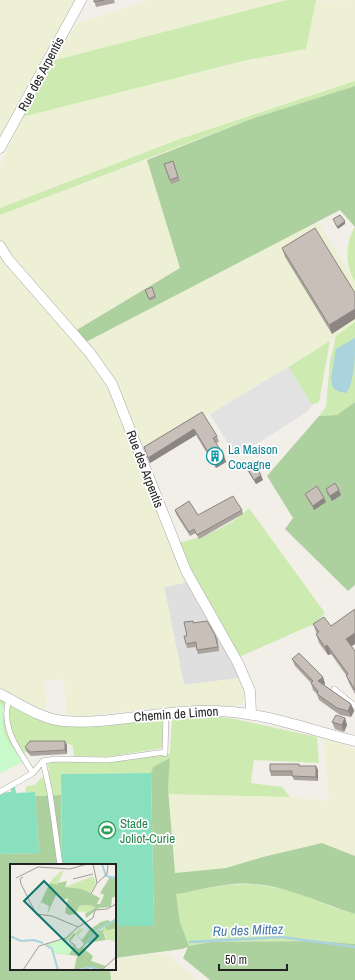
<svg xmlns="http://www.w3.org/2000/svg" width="355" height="980" viewBox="0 0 355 980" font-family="'Archivo Narrow',sans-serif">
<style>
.residential{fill:#e0dfdf}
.farmland{fill:#eef0d5}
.grass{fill:#cdebb0}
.forest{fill:#add19e}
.park{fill:#c8facc}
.pitch{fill:#88e0be}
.parking{fill:#e2e2e2}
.water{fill:#aad3df}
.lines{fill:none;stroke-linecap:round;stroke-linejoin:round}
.stream{stroke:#aad3df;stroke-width:2.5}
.lane-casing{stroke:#a9a9a9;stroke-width:6}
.street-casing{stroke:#a9a9a9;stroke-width:11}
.lane{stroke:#fff;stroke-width:5}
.street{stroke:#fff;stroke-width:10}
.wall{fill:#aba49e}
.shaded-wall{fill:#8b8681}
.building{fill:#c7bfb8;stroke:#8b8681}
.labels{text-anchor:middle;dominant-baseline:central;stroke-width:3.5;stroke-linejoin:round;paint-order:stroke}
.street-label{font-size:13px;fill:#222;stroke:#fff}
.culture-label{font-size:13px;fill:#0d838f;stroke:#fff;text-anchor:start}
.leisure-label{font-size:13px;fill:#27864d;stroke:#fff;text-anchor:start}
.water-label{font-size:14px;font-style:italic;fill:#4a7aab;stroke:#fff}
.inset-river{fill:none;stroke:#aad3df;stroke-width:2}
.inset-road{fill:none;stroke:#9f9d99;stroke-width:1}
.view{fill:#0f766e;fill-opacity:0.15;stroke:#0f766e;stroke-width:2}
.inset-edge{fill:none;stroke:#222;stroke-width:2}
</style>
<rect width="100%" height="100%" fill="#f2efe9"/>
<path class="residential" d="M188 582 237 668 240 678 184 685 164 587Z"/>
<path class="farmland" d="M0 0H75L10 119 0 141Z
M151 0H287L52 61 77 23Z
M355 0V81L180 139 0 208V167L22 117 247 60 305 49 316 1Z
M147 160 180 268 75 331 5 250 0 239V215Z
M318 222 355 281V322L330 341 143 454 132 425 84 343Z
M0 255 94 365 110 394 170 545 188 582 164 587 184 685 240 678 244 690 245 701 239 706 155 708 78 717 66 715 64 679 43 681 47 701 44 711 0 688Z
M324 738 355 748V856L322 843 263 857 226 868 174 873 167 794 290 797 329 801Z
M166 953 197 980H111L110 969H115V958Z"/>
<path class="grass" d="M287 0H316L306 49 247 60 22 117 52 61Z
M355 81V86L251 119 0 215V208L180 139Z
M355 227V281C345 266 345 243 355 227Z
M355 322V402L337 415 319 416 326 407 330 361 336 336Z
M330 341 319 402 312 405 288 367Z
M249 508 325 613 316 623 239 657 188 565 178 543C202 538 233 525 249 508Z
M0 698 5 701 2 719 7 705 12 704 40 718 149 717 163 721 162 748 108 757 74 756 73 747 70 744 40 745 26 747 23 762 0 773Z
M196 714 235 719 317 737 319 763 254 760 251 783 282 787 290 797 167 794 153 767 151 773 61 774V795L35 796V792H26L25 789 27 786 35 785 41 778H44L51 788 48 764 53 760H126L170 753 172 720 176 716Z
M254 884 293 891 332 907 355 914V944L319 941 210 942 189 946 180 922 175 894 225 885Z"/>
<path class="forest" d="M355 86V227L340 210 84 343 75 331 180 268 147 160 251 119Z
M355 402V585L348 591 285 529 293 518 267 476 319 416 337 415Z
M170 758 168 789 175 873 226 868 263 857 322 843 355 856V914C322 904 290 887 255 884 229 881 201 890 176 894L180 922 189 946 210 942 319 941 355 944V980H210L183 958 188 947 182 949 115 958V926L154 925 151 773 153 767Z
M61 795 62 865H11V969H110L111 980H0V854L39 853 35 796Z"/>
<path class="park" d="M0 704 3 706C0 735 7 740 23 762L0 773Z"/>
<path class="pitch" d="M151 773 154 926H115V865H62L61 774Z
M11 787H15L16 793 35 792 39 853 0 854V793L11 792Z"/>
<path class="parking" d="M288 367 312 405 307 412 236 457 210 414Z"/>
<path class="water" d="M355 338C355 355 355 381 346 393L340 392 333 388 331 379 336 349Z"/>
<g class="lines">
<path class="stream" d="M190 942 282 937 355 947"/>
<g class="lane-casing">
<path id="lane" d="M334 689 355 706
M9 699C0 728 18 749 33 773
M165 754 166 713
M0 792 33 773 43 761
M60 865 50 793 43 761 55 759 108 760 165 752"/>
</g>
<g class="street-casing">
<path id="street" d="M0 148 81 0
M0 246 8 259 90 353 112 384 186 571 238 663 250 691 251 713
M0 694C20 704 41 719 64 721 113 725 165 709 216 711 264 712 309 730 355 741"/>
</g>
<use href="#lane" class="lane"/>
<use href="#street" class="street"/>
</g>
<path class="wall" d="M94 0H114L115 3 96 7Z
M173 161 180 181 171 184 164 164Z
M315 228 332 334 285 257 282 248Z
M152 287 156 298 150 301 145 290Z
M202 412 217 436 219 442 216 443 224 456 226 462 216 468 196 435 150 463 144 447Z
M246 466 263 480 256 484 247 470Z
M326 489 341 495 332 501 327 494Z
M305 494 324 498 326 502 314 510 307 498Z
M175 510 198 515 242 510 243 514 199 539 196 533 190 536 176 514Z
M355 609V644L351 646 355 651V694L349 683 346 675 331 654 328 655 319 643 316 634H317L313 624 331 626Z
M193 623 215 635 217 639 219 651 198 654 196 647 187 648 186 644 187 636Z
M292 659 323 677 325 684 324 685 351 704 354 711 351 717 340 715 319 700 317 694 313 690 311 683 295 666Z
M345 718 347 725 344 732 335 729 332 722Z
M67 745V754L31 756 26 751 25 747Z
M299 764 300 766H316L318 770V781L294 780 292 776H271L270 771Z"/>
<path class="shaded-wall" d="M345 221V224L338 229 337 227Z
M355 309V319L332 334 329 325Z
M194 429 196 435 150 463 148 458Z
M224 456 226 462 216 468 214 462Z
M261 475 263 480 256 484 254 480Z
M339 490 341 495 332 501 330 496Z
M324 498 326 502 314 510 313 506Z
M355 633V644L349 648 346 639Z
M215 635 217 639 219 651Z
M327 645 331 654 328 655 325 647Z
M323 677 325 684 321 688 318 681Z
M351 704 354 711 351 717 348 711Z
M345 718 347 725 344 732 342 725Z
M65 741 67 745V754L65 750Z
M316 766 318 770V781L316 777Z"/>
<path class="building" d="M94 0H104L94 2Z
M173 161 178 177 170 180 164 164Z
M340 215 345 221 337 227 333 219Z
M315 228 355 293V309L329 325 282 248Z
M152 287 155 296 149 299 145 290Z
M202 412 217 436 213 438 224 456 214 462 194 429 148 458 144 447Z
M253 461 261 475 254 480 246 466Z
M335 483 339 490 330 496 326 489Z
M317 486 324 498 313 506 305 494Z
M233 496 242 510 197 535 194 529 189 532 175 510 189 501 198 515Z
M355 609V633L346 639 355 651V690L346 675 348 674 327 645 325 647 316 634 319 632 313 624 324 617 331 626Z
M193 621V623L207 621 215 635 218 647 197 650 196 642 186 644 184 636H187L184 622Z
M299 653 323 677 318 681 351 704 348 711 337 708 317 694 318 691 311 683 313 681 292 659Z
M336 715 345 718 342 725 332 722Z
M30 741H65V750L30 752 25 747Z
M270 764H299V766H316V777L292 776V771H270Z"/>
<defs>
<g id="building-ring" transform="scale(0.9)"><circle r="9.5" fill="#fff" stroke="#0f9aa8" stroke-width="1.5"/><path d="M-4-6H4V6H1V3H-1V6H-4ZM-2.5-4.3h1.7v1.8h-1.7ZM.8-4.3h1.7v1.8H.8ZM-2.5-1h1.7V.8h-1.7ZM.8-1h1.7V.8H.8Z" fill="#0f9aa8"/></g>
<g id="stadium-ring" transform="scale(0.9)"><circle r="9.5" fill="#fff" stroke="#2e9e5b" stroke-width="1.5"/><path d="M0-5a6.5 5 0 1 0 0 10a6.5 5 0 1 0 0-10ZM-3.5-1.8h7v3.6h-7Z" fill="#2e9e5b"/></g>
</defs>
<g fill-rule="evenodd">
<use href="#building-ring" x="215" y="456"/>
<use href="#stadium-ring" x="107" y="830"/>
</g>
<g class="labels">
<g class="street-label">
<text transform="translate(41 74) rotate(-62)">Rue des Arpentis</text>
<text transform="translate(145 469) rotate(69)">Rue des Arpentis</text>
<text transform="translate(176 714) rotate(-4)">Chemin de Limon</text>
</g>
<g class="culture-label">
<text x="228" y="449">La Maison<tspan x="228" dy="15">Cocagne</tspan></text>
</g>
<g class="leisure-label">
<text x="120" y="823">Stade<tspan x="120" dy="15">Joliot-Curie</tspan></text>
</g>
<g class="water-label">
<text transform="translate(248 930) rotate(-2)">Ru des Mittez</text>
</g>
</g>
<g transform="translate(10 864)">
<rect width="106" height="106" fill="#f2efe9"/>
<path d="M54 5 47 22 40 20 26 50 31 37 39 20 43 14ZM83 12 86 19 80 29 55 23ZM75 41 83 42 86 44 77 49 67 47 69 42ZM73 60 70 65H74L67 72 66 70 60 79V74L57 77V82L62 86 59 91 43 89 49 106H47L41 85 34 80 54 76 63 68 65 70ZM95 60 102 66 106 65V77L97 76 93 67 95 65 90 67Z" fill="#cdebb0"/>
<path d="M100 13 106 14V32L102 34 101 43 89 44 76 54 75 50 85 44 83 42 75 41 69 42 66 50 59 51 55 49 58 34 54 36 47 29 37 51 39 42 31 38 40 19 47 21 48 19 57 17 55 23 72 25 90 34 87 40H90L94 31 90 29ZM106 55V65L96 66 95 61 90 65V67L95 65 93 68 96 76 77 79 73 84 83 92 81 97 96 102 92 106 79 103 64 106 67 92 59 91 63 82 60 79 69 85 74 80 66 70 72 76 79 66 91 58 98 56 101 58Z" fill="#add19e"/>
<path d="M54 76 62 86 59 90 44 89 38 79Z" fill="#c8facc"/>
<path class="inset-river" d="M92 0 96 12 106 14M0 72 11 77 24 76 33 79M77 79 88 66 106 55M36 81 42 85 48 106M72 106 81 103 89 106"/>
<path class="inset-road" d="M83 0 87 19M13 13 10 15 11 20 26 50 42 52 68 63M6 14 28 3 60 5 77 0M63 15 83 10M81 30 87 19 97 10 98 0M65 70 59 77 66 82M13 106 29 82 56 74 68 63 83 54 85 46 97 45 106 40M92 106 106 93"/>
<path class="view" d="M34 17 88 72 69 91 14 37Z"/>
<rect width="106" height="106" class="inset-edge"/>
</g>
<path d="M219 964v6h68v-6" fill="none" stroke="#222222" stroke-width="2"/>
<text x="225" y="964" font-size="12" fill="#222222" stroke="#ffffff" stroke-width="3" paint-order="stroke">50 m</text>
</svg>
